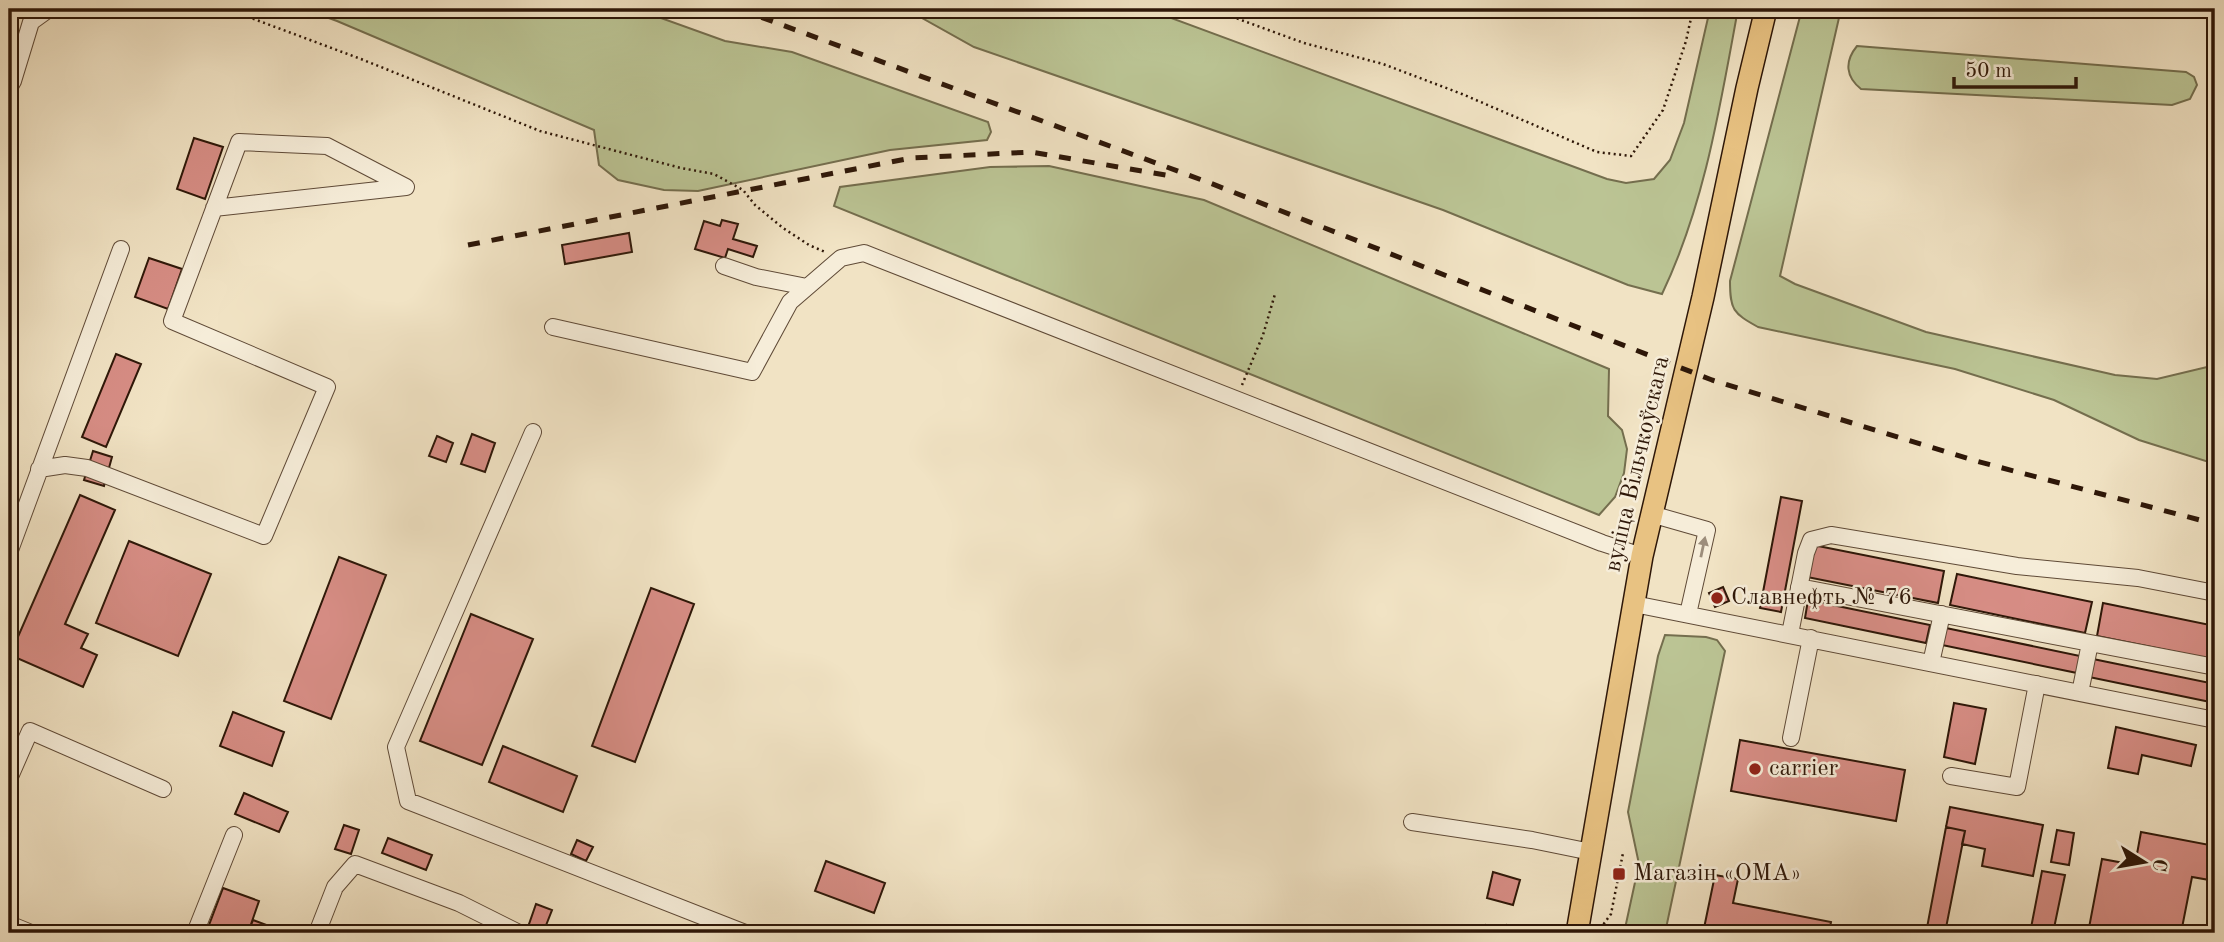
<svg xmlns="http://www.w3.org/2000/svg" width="2224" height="942" viewBox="0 0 2224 942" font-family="'Old Standard TT',serif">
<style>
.green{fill:#bbc494;stroke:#746e4e;stroke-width:2}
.building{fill:#d78d85;stroke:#2e1708;stroke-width:2}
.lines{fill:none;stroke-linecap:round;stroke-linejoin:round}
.minor-casing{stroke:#5f4a37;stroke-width:18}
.major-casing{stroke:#2e1708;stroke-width:24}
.path{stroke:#2e1708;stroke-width:2.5;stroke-dasharray:2 3.5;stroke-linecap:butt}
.minor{stroke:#f6edd9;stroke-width:16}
.major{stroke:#e8c282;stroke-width:21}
.rail{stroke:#2e1708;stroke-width:5;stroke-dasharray:12 12;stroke-linecap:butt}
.oneway{fill:#9c8d7b}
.poi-dot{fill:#8f2418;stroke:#f6edd9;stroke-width:2.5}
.labels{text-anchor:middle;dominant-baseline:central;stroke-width:5;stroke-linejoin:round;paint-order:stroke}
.street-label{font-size:24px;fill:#2e1708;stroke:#f6edd9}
.poi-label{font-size:24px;fill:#2e1708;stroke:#f6edd9;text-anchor:start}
</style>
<rect width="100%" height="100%" fill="#f1e3c4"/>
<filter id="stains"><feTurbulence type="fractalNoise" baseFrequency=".00286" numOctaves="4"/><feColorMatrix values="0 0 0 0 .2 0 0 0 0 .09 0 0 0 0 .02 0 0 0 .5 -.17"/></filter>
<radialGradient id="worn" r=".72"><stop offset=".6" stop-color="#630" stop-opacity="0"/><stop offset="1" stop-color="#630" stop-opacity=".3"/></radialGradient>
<path class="green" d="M304 9H636L725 41 792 52 988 122 991 132 987 140 890 150 698 191 664 190 618 180 599 165 594 130 337 21Z
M906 9H1147L1607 179 1626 183 1654 179 1670 160 1684 123 1710 9H1738C1720 106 1705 204 1662 294L1628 285 1443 210 974 47Z
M1802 9H1841L1780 276 1795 284 1926 332 2115 375 2157 379 2207 367 2215 368V464L2139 440 2054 400 1955 369 1758 327C1733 313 1730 310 1730 281Z
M1857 46 2186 72 2194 77 2197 85 2190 99 2172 105 1861 89C1846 77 1844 62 1857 46Z
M1049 166 1204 200 1609 369 1608 416 1622 430 1627 449 1624 473 1615 497 1599 515 834 206 840 187 990 167Z
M1665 635 1706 637 1717 640 1725 651 1665 933H1624L1639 864 1628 812 1658 656Z"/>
<path class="building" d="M194 138 223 147 205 199 177 189Z
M722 220 738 224 733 239 757 246 753 257 728 249 725 258 695 249 704 221 720 226Z
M629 233 632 252 565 264 562 245Z
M149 258 182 269 168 309 135 297Z
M116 354 141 364 106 447 82 437Z
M472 434 495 443 485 472 461 464Z
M437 436 453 443 446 462 429 456Z
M93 451 112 457 104 486 84 480Z
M80 495 115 510 65 624 88 634 81 648 97 655 83 687 10 655Z
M1781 497 1802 501 1781 612 1760 608Z
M129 541 211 574 178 656 96 623Z
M1813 545 1944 571 1938 603 1807 577Z
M339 557 386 575 331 719 284 701Z
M1957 574 2092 602 2085 633 1950 605Z
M1723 587 1729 601 1715 607 1709 593Z
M651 588 694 604 635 762 592 746Z
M1808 600 1930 625 1926 643 1805 618Z
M2103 603 2215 626V660L2097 636Z
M471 614 533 639 482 765 420 741Z
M1946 628 2080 656 2077 673 1942 645Z
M2093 659 2215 684V703L2089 677Z
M1954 703 1986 709 1975 764 1944 757Z
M233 712 284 732 272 766 220 746Z
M2116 727 2196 745 2191 766 2142 755 2138 774 2108 768Z
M1740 740 1905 770 1896 821 1731 791Z
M503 746 577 776 563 812 489 782Z
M244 793 288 812 279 832 235 814Z
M1950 807 2043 825 2033 876 1982 866 1985 849 1962 844 1965 831 1946 827Z
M344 825 359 830 351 854 335 849Z
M1946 827 1965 831 1945 933H1926Z
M2057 830 2074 833 2069 865 2051 862Z
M2141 832 2215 846V881L2192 877 2181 933H2088L2102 859 2135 865Z
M388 838 432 855 426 870 382 853Z
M577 840 593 847 586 861 571 854Z
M826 861 885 883 874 913 815 891Z
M2042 871 2065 875 2053 933H2030Z
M1493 872 1520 880 1513 905 1487 898Z
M1715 875 1738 879 1733 903 1831 922 1829 933H1703Z
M223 888 259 901 248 933H206Z
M536 904 552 910 543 933 528 927Z
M253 920 272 927 270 933H248Z
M1486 925 1506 930 1507 925 1537 933H1484Z"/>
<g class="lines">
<g class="minor-casing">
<path id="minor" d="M9 88 13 81 31 22 49 9
M724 266 756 277 807 287
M553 327 752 372 790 302 841 258 864 253 1602 543 1642 556
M533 432 396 747 408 801 745 933
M39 469 65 465 87 468 264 536 327 387 172 321 239 142 327 146 406 187 214 208
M1651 514 1707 530 1688 614
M9 553 121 249
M1799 587 2215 667
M1634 604 2215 720
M1790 634 1806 553 1811 540 1831 535 2017 566 2138 578 2215 593
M1931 663 1942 614
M2080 693 2090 643
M1791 738 1811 638
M1951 776 2017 787 2037 684
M9 779 30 731 163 789
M1412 822 1532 840 1591 852
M9 924 31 933
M195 933 234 835
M317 933 335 887 355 864 459 903 519 933"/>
</g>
<g class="major-casing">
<path id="major" d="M1577 933 1642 556 1703 297 1747 88 1766 9"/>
</g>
<path class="path" d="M227 9 361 59 540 131 681 168 714 174 743 190 755 205 783 228 809 245 825 252
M1211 9 1304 43 1383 64 1462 94 1597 152 1631 156 1663 110 1686 41 1693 9
M1242 385 1263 335 1275 294
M1552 928 1560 930
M1597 933 1611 914 1623 853"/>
<use href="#minor" class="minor"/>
<use href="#major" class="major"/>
<path class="rail" d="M739 9 1210 183 1712 380 1976 461 2215 524
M468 245 911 158 1031 152 1171 176"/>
</g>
<defs><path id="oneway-solid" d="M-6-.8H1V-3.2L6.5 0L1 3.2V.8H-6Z" transform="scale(1.75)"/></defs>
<use class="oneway" href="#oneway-solid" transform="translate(1703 547) rotate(-78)"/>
<g class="poi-dot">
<circle cx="1717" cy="598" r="7"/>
<circle cx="1755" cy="769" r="7"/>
<rect x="1612" y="867" width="14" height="14" rx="3.5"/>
</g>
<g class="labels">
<g class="street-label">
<text transform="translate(1638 464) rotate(-77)">вуліца Вільчкоўскага</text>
</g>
<g class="poi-label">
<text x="1731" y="598">Славнефть № 76</text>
<text x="1769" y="769">carrier</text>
<text x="1633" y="874">Магазін «ОМА»</text>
</g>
</g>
<rect width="2224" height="942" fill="none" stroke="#f1e3c4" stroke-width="35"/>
<rect x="10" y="10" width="2203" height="921" fill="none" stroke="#2e1708" stroke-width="3.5"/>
<rect x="18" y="18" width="2189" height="907" fill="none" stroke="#2e1708" stroke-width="2"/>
<g transform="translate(2144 862) rotate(101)" stroke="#f6edd9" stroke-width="5" paint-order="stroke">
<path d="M0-5L12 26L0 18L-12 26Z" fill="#2e1708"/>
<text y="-10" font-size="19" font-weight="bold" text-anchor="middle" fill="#2e1708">С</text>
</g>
<path d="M1954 77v10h122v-10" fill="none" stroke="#2e1708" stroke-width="3.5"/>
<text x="1965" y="77" font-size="21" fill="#2e1708" stroke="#f6edd9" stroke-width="5" paint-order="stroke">50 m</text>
<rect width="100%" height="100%" filter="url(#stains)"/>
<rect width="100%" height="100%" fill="url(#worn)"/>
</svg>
